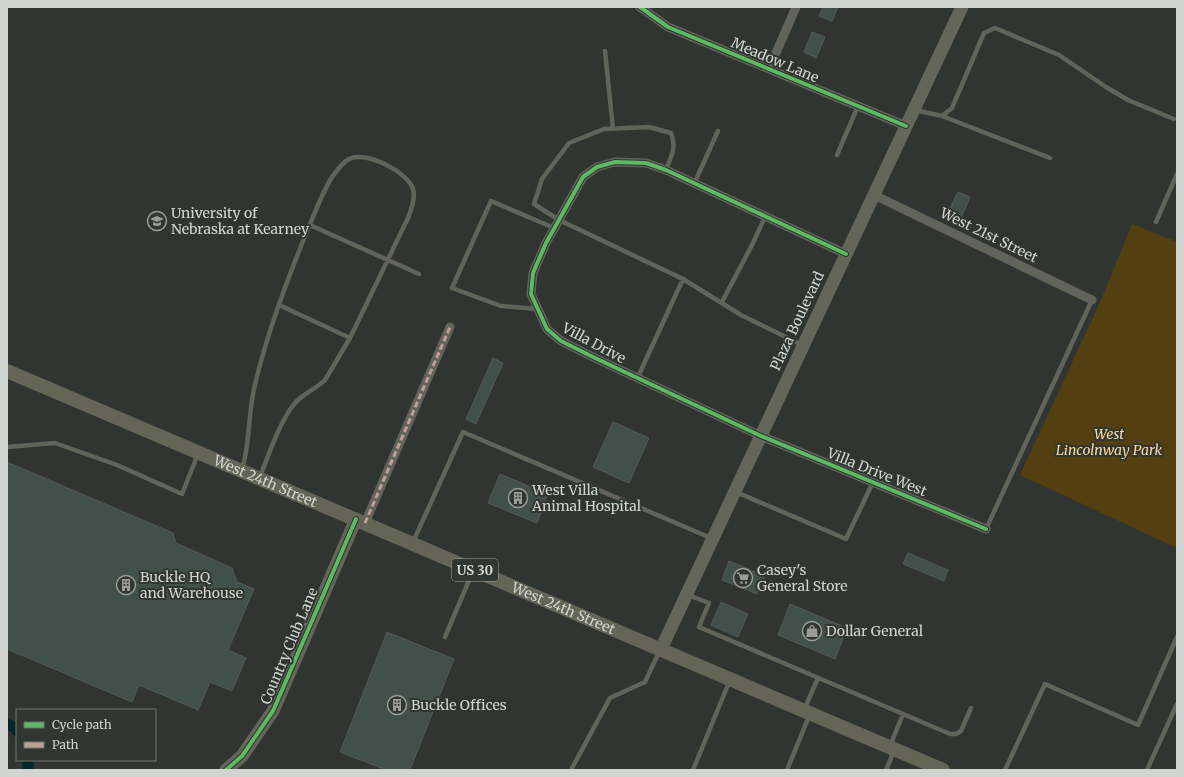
<svg xmlns="http://www.w3.org/2000/svg" width="1184" height="777" viewBox="0 0 1184 777" font-family="Merriweather,serif">
<style>
.green{fill:#543f11}
.lines{fill:none;stroke-linecap:round;stroke-linejoin:round}
.canal{stroke:#04262c;stroke-width:11}
.building{fill:#42504c;stroke:#555956}
.lane{stroke:#62645b;stroke-width:4.5}
.street{stroke:#62645b;stroke-width:9}
.secondary{stroke:#646659;stroke-width:13}
.primary{stroke:#646557;stroke-width:14}
.quiet{stroke:#bda197;stroke-width:3;stroke-dasharray:6 3;stroke-linecap:butt}
.cycleway-casing{stroke:#303630;stroke-width:6}
.cycleway{stroke:#5cba63;stroke-width:4}
.labels{text-anchor:middle;dominant-baseline:central;stroke-width:4;stroke-linejoin:round;paint-order:stroke}
.shield{fill:#303630;stroke:#a1a5a1;stroke-width:1}
.shield-label{font-size:13px;font-weight:bold;fill:#d1d5d1}
.street-label{font-size:14px;fill:#d1d5d1;stroke:#303630}
.poi-label{font-size:14px;fill:#d1d5d1;stroke:#303630;text-anchor:start}
.park-label{font-size:14px;font-style:italic;fill:#fdd9a0;stroke:#303630}
</style>
<rect width="100%" height="100%" fill="#313531"/>
<path class="green" d="M1132 224 1177 242V548L1020 475 1101 300Z"/>
<g class="lines">
<path class="canal" d="M7 724 16 728 17 731
M28 760V770"/>
</g>
<path class="building" d="M823 7H838L832 21 819 16Z
M812 32 825 37 816 58 804 52Z
M958 192 970 197 961 218 948 212Z
M493 358 503 363 476 424 466 419Z
M613 422 649 438 629 483 593 467Z
M7 462 173 533 176 543 232 568 237 582 254 589 228 650 246 658 232 691 210 682 198 710 139 685 132 702 7 649Z
M500 474 548 494 537 523 488 503Z
M908 553 948 570 944 581 903 564Z
M729 561 765 576 757 594 722 580Z
M721 602 748 614 738 637 711 625Z
M790 604 847 628 835 659 778 635Z
M387 632 454 659 410 770H386L340 752Z"/>
<g class="lines">
<path class="lane" d="M605 51 613 129
M915 110 942 116 952 108 984 33 995 28 1059 55 1106 87 1128 100 1174 119
M942 116 1050 158
M837 155 858 106
M666 170C671 156 677 148 671 133L649 127 604 129 569 143 542 179 534 204 559 220 683 279 741 315 802 345
M694 184 718 131
M1156 222 1177 174
M310 225 419 274
M722 302 753 243 765 217
M537 309 501 306 452 288 491 201 554 228
M637 379 683 279
M7 447 55 443 117 465 182 494 198 454
M242 470C250 443 248 416 254 389 266 336 285 285 306 234 314 215 321 195 332 177 337 170 342 163 349 159 365 150 408 172 413 189 416 198 411 210 408 218L350 338 279 305
M260 477C268 456 281 419 295 403 304 393 316 389 325 380L350 338
M736 492 846 539 873 482
M986 529 1092 300
M413 542 463 432 711 538
M688 595 709 603 699 627 950 734H956L961 731 971 708
M445 637 473 571
M804 710 818 678
M890 746 903 714
M571 770 610 698 645 682 660 650
M693 770 730 680
M787 770 810 714
M886 770 894 751
M1005 770 1045 684 1138 725 1177 637
M1147 770 1177 704"/>
<path class="street" d="M640 7 668 27 906 126
M769 69 796 7
M874 195 1092 300
M846 254 666 170 646 163 615 162 597 167 583 177 546 243 533 273 531 294 547 329 561 341 595 358 761 436 986 529
M365 523 450 327"/>
<path class="secondary" d="M661 649 962 7
M226 770 242 756 273 711 356 519"/>
<path class="primary" id="s1" d="M7 371 943 770"/>
<path class="quiet" d="M365 523 450 327"/>
<g class="cycleway-casing">
<path id="cycleway" d="M640 7 668 27 906 126
M846 254 666 170 646 163 615 162 597 167 583 177 546 243 533 273 531 294 547 329 561 341 595 358 761 436 986 529
M226 770 242 756 273 711 356 519"/>
</g>
<use href="#cycleway" class="cycleway"/>
</g>
<defs>
<g id="university-ring" transform="scale(1)"><circle r="9.5" fill="#303630" stroke="#999d99" stroke-width="1.5"/><path d="M0-5L7-2L0 1L-7-2ZM-4 1L0 2.5L4 1V4Q0 6-4 4Z" fill="#999d99"/></g>
<g id="building-ring" transform="scale(1)"><circle r="9.5" fill="#303630" stroke="#999d99" stroke-width="1.5"/><path d="M-4-6H4V6H1V3H-1V6H-4ZM-2.5-4.3h1.7v1.8h-1.7ZM.8-4.3h1.7v1.8H.8ZM-2.5-1h1.7V.8h-1.7ZM.8-1h1.7V.8H.8Z" fill="#999d99"/></g>
<g id="supermarket-ring" transform="scale(1)"><circle r="9.5" fill="#303630" stroke="#999d99" stroke-width="1.5"/><path d="M-6-5.5h2.5l.6 2H6L4.5 2H-2.5L-4.4-4H-6ZM-1.5 3.2a1.3 1.3 0 1 0 .1 0ZM3 3.2a1.3 1.3 0 1 0 .1 0Z" fill="#999d99"/></g>
<g id="shop-ring" transform="scale(1)"><circle r="9.5" fill="#303630" stroke="#999d99" stroke-width="1.5"/><path d="M-5-2.5h2.3a2.7 3.5 0 0 1 5.4 0H5L5.5 6h-11ZM-1.5-2.5h3a1.5 2.3 0 0 0-3 0Z" fill="#999d99"/></g>
</defs>
<g fill-rule="evenodd">
<use href="#university-ring" x="157" y="221"/>
<use href="#building-ring" x="518" y="498"/>
<use href="#supermarket-ring" x="743" y="578"/>
<use href="#building-ring" x="126" y="585"/>
<use href="#shop-ring" x="812" y="631"/>
<use href="#building-ring" x="397" y="705"/>
</g>
<g class="labels">
<rect class="shield" x="452" y="559" width="46" height="22" rx="3"/>
<g class="shield-label">
<text x="475" y="570">US 30</text>
</g>
<g class="street-label">
<text transform="translate(775 60) rotate(23)">Meadow Lane</text>
<text transform="translate(989 235) rotate(26)">West 21st Street</text>
<text transform="translate(797 321) rotate(-65)">Plaza Boulevard</text>
<text transform="translate(594 343) rotate(28)">Villa Drive</text>
<text transform="translate(877 472) rotate(22)">Villa Drive West</text>
<text stroke="none"><textPath href="#s1" startOffset="281">West 24th Street</textPath></text>
<text stroke="none"><textPath href="#s1" startOffset="605">West 24th Street</textPath></text>
<text transform="translate(289 646) rotate(-67)">Country Club Lane</text>
</g>
<g class="poi-label">
<text x="171" y="213">University of<tspan x="171" dy="16">Nebraska at Kearney</tspan></text>
<text x="532" y="490">West Villa<tspan x="532" dy="16">Animal Hospital</tspan></text>
<text x="757" y="570">Casey's<tspan x="757" dy="16">General Store</tspan></text>
<text x="140" y="577">Buckle HQ<tspan x="140" dy="16">and Warehouse</tspan></text>
<text x="826" y="631">Dollar General</text>
<text x="411" y="705">Buckle Offices</text>
</g>
<g class="park-label">
<text x="1109" y="434">West<tspan x="1109" dy="16">Lincolnway Park</tspan></text>
</g>
</g>
<rect width="1184" height="777" fill="none" stroke="#d1d5d1" stroke-width="16"/>
<rect x="16" y="709" width="140" height="52" fill="#303630" stroke="#707670"/>
<rect x="24" y="722" width="20" height="6" fill="#5cba63" stroke="#707670"/>
<text x="52" y="729" font-size="12" fill="#d1d5d1">Cycle path</text>
<rect x="24" y="742" width="20" height="6" fill="#bda197" stroke="#707670"/>
<text x="52" y="749" font-size="12" fill="#d1d5d1">Path</text>
</svg>
